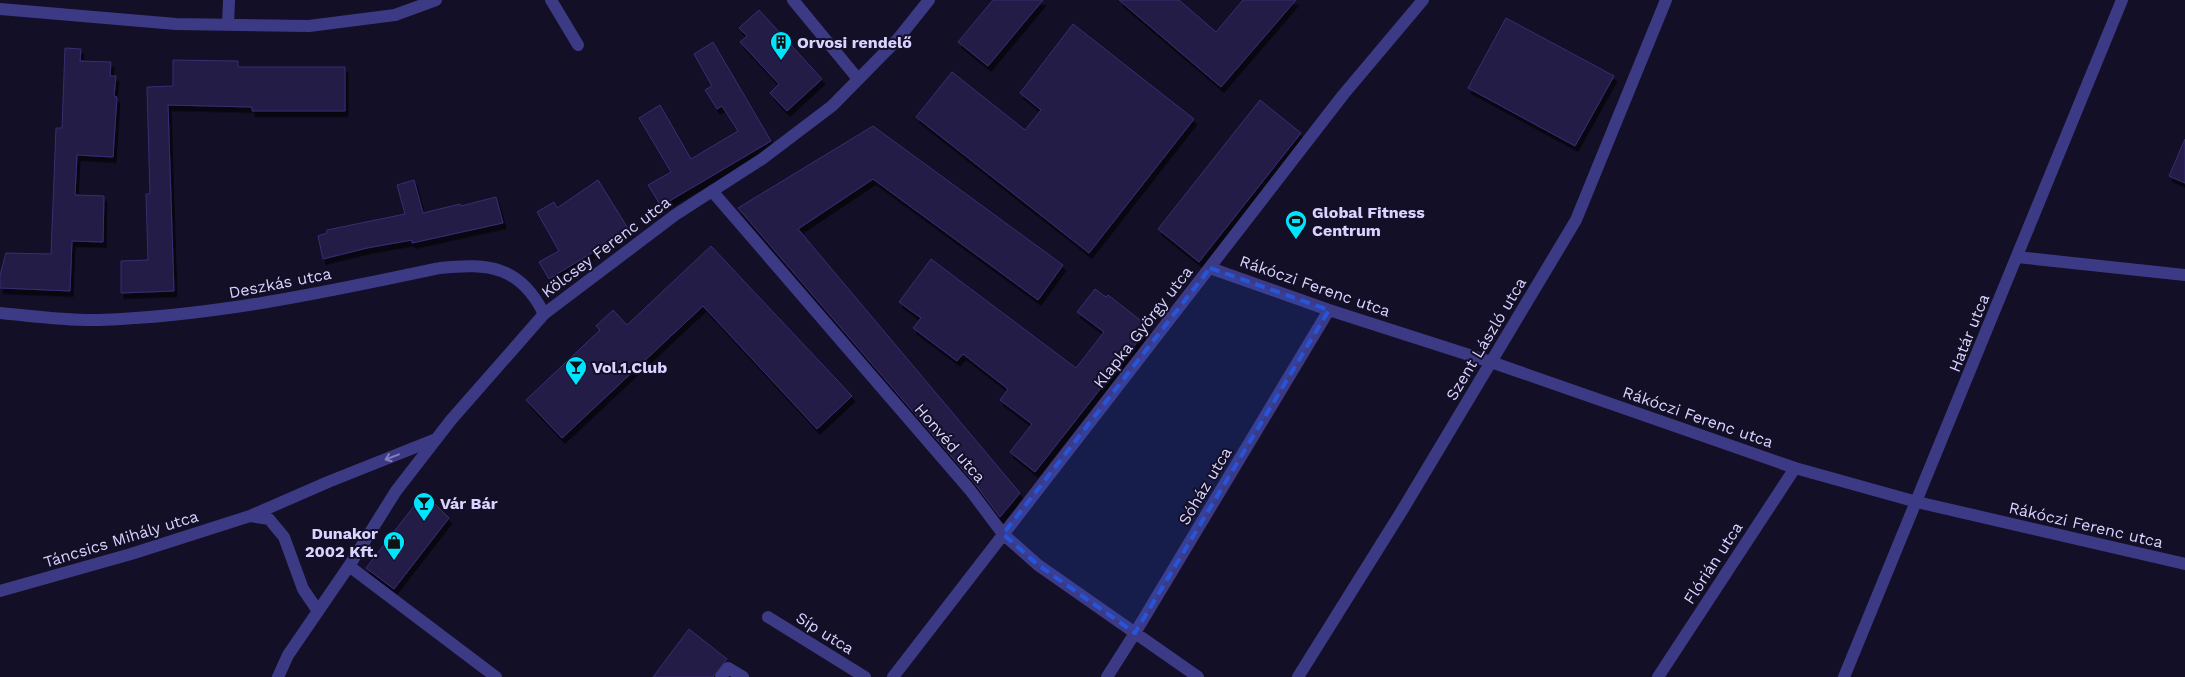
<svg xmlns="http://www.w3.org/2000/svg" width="2185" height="677" viewBox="0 0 2185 677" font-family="'Work Sans',sans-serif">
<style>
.building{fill:#241b47;stroke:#3b2d73;filter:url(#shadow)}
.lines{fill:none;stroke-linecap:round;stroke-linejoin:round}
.minor{stroke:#3d3a85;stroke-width:12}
.oneway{stroke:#837fbc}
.marked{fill:#2655da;fill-opacity:0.2;stroke:#2655da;stroke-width:4;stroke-dasharray:10 6;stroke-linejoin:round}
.labels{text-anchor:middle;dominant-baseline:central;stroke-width:4;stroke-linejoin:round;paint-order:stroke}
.poi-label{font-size:16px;font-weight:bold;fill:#d9d4ff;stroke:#130f26;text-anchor:start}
.street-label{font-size:16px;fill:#d9d4ff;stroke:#130f26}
</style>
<defs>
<filter id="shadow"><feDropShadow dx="3" dy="5.5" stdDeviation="0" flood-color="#0009"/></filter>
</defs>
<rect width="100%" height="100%" fill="#130f26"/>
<path class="building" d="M993 0H1043L988 66 958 42Z
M1119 0H1179L1216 32 1243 0H1296L1221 87Z
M759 10 822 79 787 111 770 93 779 84 740 42 747 36 739 28Z
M1506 18 1614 76 1575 146 1468 88Z
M1073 24 1194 119 1089 253 916 117 952 72 1025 130 1041 110 1020 93Z
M713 42 771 141 661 206 648 185 671 172 639 118 660 105 691 159 738 131 722 106 717 109 705 90 712 86 694 54Z
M65 48 81 49 80 61 111 62 110 76H116L114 96 117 97 113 157 77 155 75 195 104 196 103 242 72 241 70 291 0 288V275L6 253 51 254 56 128H62Z
M173 60 238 61V67H345V111H252V107L168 105 174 291 121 293V261L148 260 146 194H150L147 87 173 86Z
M1260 100 1301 133 1199 262 1158 229Z
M873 126 1063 265 1038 300 873 179 798 229 1020 493 1000 517 976 485 738 208Z
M2185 139V183L2169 176Z
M414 180 423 213 460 204 461 206 496 197 503 223 412 243V240L367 248 323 259 318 236 327 233V230L405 214 397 185Z
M598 180 629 230 549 279 539 262 559 251 537 212 554 202 557 208Z
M711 246 852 396 817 429 703 306 562 438 526 400 600 330 596 326 613 310 627 325Z
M931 259 1076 368 1104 332 1077 312 1095 289 1106 297 1108 295 1149 327 1035 472 1010 452 1032 424 1000 400 1008 389 963 354 957 361 913 328 921 318 899 302Z
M424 493 449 518 394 589 366 568Z
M689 629 727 659 713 677H653Z"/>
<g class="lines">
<path class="minor" d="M551 0 578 45
M793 0 858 79
M0 9 176 24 309 26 395 15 436 0
M228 25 229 0
M712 191 970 490 1003 534 1038 565 1198 677
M2017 257 2185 275
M1210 268 1329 310 1491 362 1795 468 1917 502 2185 564
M0 313C32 316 66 321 99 320 215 316 327 292 440 268 489 263 520 266 544 314
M250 516 269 519 284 537 303 589 318 611
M349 566 496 677
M0 591 131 554 250 516 328 482 436 439
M768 617 865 677
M278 677 288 655 349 566 396 491 451 420 544 314 675 215 762 159 832 106 897 40 929 0
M721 677 728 668 743 677
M893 677 1343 95 1423 0
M1107 677 1135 633 1329 310
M1298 677 1403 509 1576 220 1666 0
M1658 677 1795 468
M1844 677 2122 0"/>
</g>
<defs><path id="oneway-shaft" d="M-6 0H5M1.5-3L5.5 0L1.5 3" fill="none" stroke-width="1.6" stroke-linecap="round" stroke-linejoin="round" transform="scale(1.25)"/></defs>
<use class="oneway" href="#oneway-shaft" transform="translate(392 457) rotate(159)"/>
<path class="marked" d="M1210 268 1329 310 1135 633 1038 565 1003 534Z"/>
<defs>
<g id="building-pin" transform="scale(1.125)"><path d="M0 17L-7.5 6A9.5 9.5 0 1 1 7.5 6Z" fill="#00e5ff" stroke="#130f26"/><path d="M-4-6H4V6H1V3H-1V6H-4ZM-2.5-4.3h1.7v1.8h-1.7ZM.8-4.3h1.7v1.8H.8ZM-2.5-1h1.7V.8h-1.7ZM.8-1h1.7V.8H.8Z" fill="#111"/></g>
<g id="stadium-pin" transform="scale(1.125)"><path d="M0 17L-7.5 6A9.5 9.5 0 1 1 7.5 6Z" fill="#00e5ff" stroke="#130f26"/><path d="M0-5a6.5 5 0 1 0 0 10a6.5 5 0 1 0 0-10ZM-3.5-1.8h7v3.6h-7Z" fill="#111"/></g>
<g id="bar-pin" transform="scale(1.125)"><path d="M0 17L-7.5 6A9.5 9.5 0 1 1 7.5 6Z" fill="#00e5ff" stroke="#130f26"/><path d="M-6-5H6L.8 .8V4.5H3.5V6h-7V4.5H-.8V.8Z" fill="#111"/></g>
<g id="shop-pin" transform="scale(1.125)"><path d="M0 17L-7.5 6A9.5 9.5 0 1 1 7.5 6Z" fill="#00e5ff" stroke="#130f26"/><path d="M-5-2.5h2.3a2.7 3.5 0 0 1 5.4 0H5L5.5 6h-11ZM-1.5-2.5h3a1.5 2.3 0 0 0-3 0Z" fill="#111"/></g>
</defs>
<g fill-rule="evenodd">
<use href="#building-pin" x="781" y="42"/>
<use href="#stadium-pin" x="1296" y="221"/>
<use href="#bar-pin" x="576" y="367"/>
<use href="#bar-pin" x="424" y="503"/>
<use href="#shop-pin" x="394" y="542"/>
</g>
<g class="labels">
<g class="poi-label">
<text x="797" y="42">Orvosi rendelő</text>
<text x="1312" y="212">Global Fitness<tspan x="1312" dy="18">Centrum</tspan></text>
<text x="592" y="367">Vol.1.Club</text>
<text x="440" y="503">Vár Bár</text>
<text x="378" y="533" text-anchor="end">Dunakor<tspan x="378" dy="18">2002 Kft.</tspan></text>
</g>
<g class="street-label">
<text transform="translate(606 247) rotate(-37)">Kölcsey Ferenc utca</text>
<text transform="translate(280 283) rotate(-11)">Deszkás utca</text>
<text transform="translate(1315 286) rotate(19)">Rákóczi Ferenc utca</text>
<text transform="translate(1143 327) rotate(-52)">Klapka György utca</text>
<text transform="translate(1969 333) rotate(-68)">Határ utca</text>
<text transform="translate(1486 339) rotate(-59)">Szent László utca</text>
<text transform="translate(1698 417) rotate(19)">Rákóczi Ferenc utca</text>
<text transform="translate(950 443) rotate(49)">Honvéd utca</text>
<text transform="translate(1205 486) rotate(-59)">Sóház utca</text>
<text transform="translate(2086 525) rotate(13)">Rákóczi Ferenc utca</text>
<text transform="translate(121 539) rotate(-17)">Táncsics Mihály utca</text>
<text transform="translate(1713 563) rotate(-57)">Flórián utca</text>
<text transform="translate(825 633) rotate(32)">Síp utca</text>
</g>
</g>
</svg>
